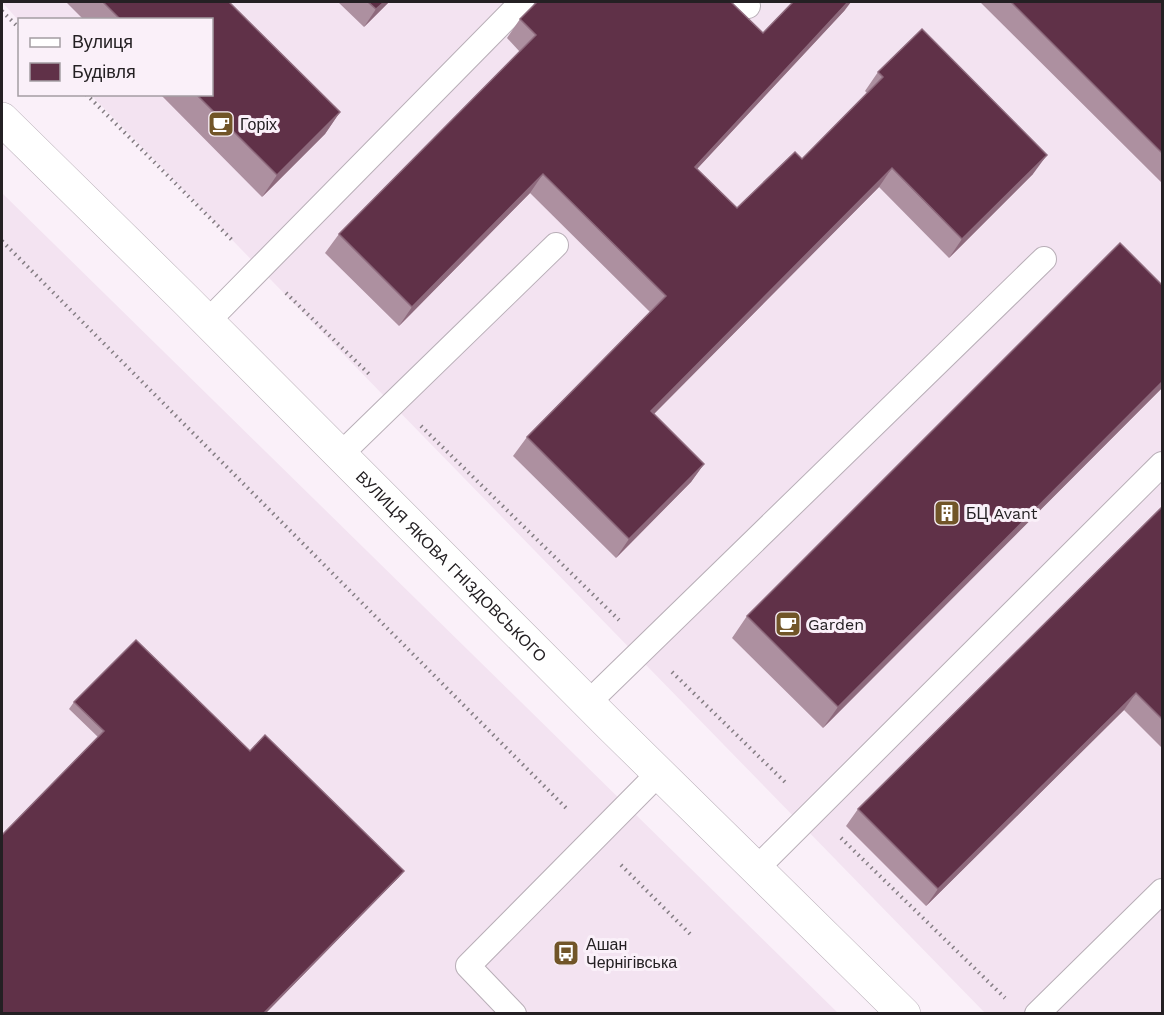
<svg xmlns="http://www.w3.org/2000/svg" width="1164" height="1015" viewBox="0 0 1164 1015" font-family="'Work Sans',sans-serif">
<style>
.built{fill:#f3e3f1}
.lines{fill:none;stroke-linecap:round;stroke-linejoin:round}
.lane-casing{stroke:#b8aeb7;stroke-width:26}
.street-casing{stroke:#b8aeb7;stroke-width:34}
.path{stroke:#857e84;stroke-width:4;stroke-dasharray:1.5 4.5;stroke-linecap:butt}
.lane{stroke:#fff;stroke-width:24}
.street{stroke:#fff;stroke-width:33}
.wall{fill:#ad90a0}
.shaded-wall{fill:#8e6a7d}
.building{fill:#603148;stroke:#8e6a7d;stroke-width:1.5}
.labels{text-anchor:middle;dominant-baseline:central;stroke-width:6;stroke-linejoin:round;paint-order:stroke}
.poi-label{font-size:16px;fill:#242023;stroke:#faf0f9;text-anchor:start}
.street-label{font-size:16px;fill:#242023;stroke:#faf0f9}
</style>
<rect width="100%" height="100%" fill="#faf0f9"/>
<path class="built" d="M2 2H1162V1013H985L91 95 212 94V20L19 21Z
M2 193 838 1013H2Z"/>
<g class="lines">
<g class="lane-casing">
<path id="lane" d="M743 2 748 6
M207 322 522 2
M340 455 556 245
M588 703 1044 259
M757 868 1162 464
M514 1014 468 966 660 772
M1037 1014 1162 891"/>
</g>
<g class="street-casing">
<g id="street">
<path id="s1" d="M2 119 185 299 610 725 904 1014"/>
</g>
</g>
<path class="path" d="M2 11 20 29
M86 94 234 242
M2 241 568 810
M286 293 369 374
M421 426 619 620
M672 672 787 784
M841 838 1005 998
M621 865 690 934"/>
<use href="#lane" class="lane"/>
<use href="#street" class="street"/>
</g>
<path class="wall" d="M66 2H229L340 112 325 134 262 197 160 94H212V20H84Z
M338 2H389L364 27Z
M980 2H1162V183Z
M845 10 697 169 737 208 802 159 867 93 865 91 878 72 1033 174 949 258 879 187 654 414 704 464 691 482 616 558 513 456 527 437 650 312 530 193 399 326 325 253 339 234 520 52 507 38 520 19 763 33Z
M1162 285V388L823 728 732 638 747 616Z
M1162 507V748L1124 710 926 906 846 826 858 809Z
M74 702 250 751 404 871 399 877 265 1014H2L98 737 69 709Z"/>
<path class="shaded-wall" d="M384 2H389L364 27 376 9Z
M848 2H851L845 10 681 186 695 167Z
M340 112 325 134 262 197 277 175Z
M1047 155 1033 174 949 258 962 239Z
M892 168 879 187 638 430 651 411Z
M543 174 530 193 399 326 412 307Z
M1162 382V388L823 728 838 707Z
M704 464 691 482 616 558 629 539Z
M1136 693 1124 710 926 906 938 889Z
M404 871 399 877 265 1014H263Z"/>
<path class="building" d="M103 2H229L340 112 277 175 196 94H212V20H121Z
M368 2H384L376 9Z
M537 2H731L763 33 793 2H848L695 167 737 208 795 152 802 159 883 77 878 72 922 29 1047 155 962 239 892 168 651 411 704 464 629 539 527 437 666 296 543 174 412 307 339 234 536 35 520 19Z
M1011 2H1162V153Z
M1120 243 1162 285V382L838 707 747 616Z
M1162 507V719L1136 693 938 889 858 809Z
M136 640 250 751 265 735 404 871 263 1014H2V835L104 731 74 702Z"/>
<defs>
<g id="cafe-square" transform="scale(1.35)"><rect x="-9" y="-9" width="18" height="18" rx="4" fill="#715528" stroke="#faf0f9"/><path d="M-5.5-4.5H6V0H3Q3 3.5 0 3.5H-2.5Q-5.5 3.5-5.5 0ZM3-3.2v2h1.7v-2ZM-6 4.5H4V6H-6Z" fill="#fff"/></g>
<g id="building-square" transform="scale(1.35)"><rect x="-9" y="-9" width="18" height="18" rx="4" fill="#715528" stroke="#faf0f9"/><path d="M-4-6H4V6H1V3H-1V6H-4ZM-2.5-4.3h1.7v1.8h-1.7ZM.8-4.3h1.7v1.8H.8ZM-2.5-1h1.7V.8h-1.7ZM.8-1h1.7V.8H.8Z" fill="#fff"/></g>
<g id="bus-square" transform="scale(1.35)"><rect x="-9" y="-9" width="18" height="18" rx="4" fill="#715528" stroke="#faf0f9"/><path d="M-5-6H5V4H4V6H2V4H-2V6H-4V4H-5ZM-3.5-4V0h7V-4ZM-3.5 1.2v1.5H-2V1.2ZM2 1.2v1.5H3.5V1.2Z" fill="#fff"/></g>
</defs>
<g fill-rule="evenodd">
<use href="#cafe-square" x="221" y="124"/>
<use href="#building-square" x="947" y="513"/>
<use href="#cafe-square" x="788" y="624"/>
<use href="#bus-square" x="566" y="953"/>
</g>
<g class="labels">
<g class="poi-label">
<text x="240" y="124">Горіх</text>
<text x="966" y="513">БЦ Avant</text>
<text x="808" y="624">Garden</text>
<text x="586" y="944">Ашан<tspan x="586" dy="18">Чернігівська</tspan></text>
</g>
<g class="street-label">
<text stroke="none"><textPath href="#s1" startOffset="634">ВУЛИЦЯ ЯКОВА ГНІЗДОВСЬКОГО</textPath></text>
</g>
</g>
<rect width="1164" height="1015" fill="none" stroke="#242023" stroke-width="6"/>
<rect x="18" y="18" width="195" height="78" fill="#faf0f9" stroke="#a49da3" stroke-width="1.5"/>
<rect x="30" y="38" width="30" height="9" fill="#ffffff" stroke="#a49da3" stroke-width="1.5"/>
<text x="72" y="48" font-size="18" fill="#242023">Вулиця</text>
<rect x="30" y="63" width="30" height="18" fill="#603148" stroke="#a49da3" stroke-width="1.5"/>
<text x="72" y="78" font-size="18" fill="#242023">Будівля</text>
</svg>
